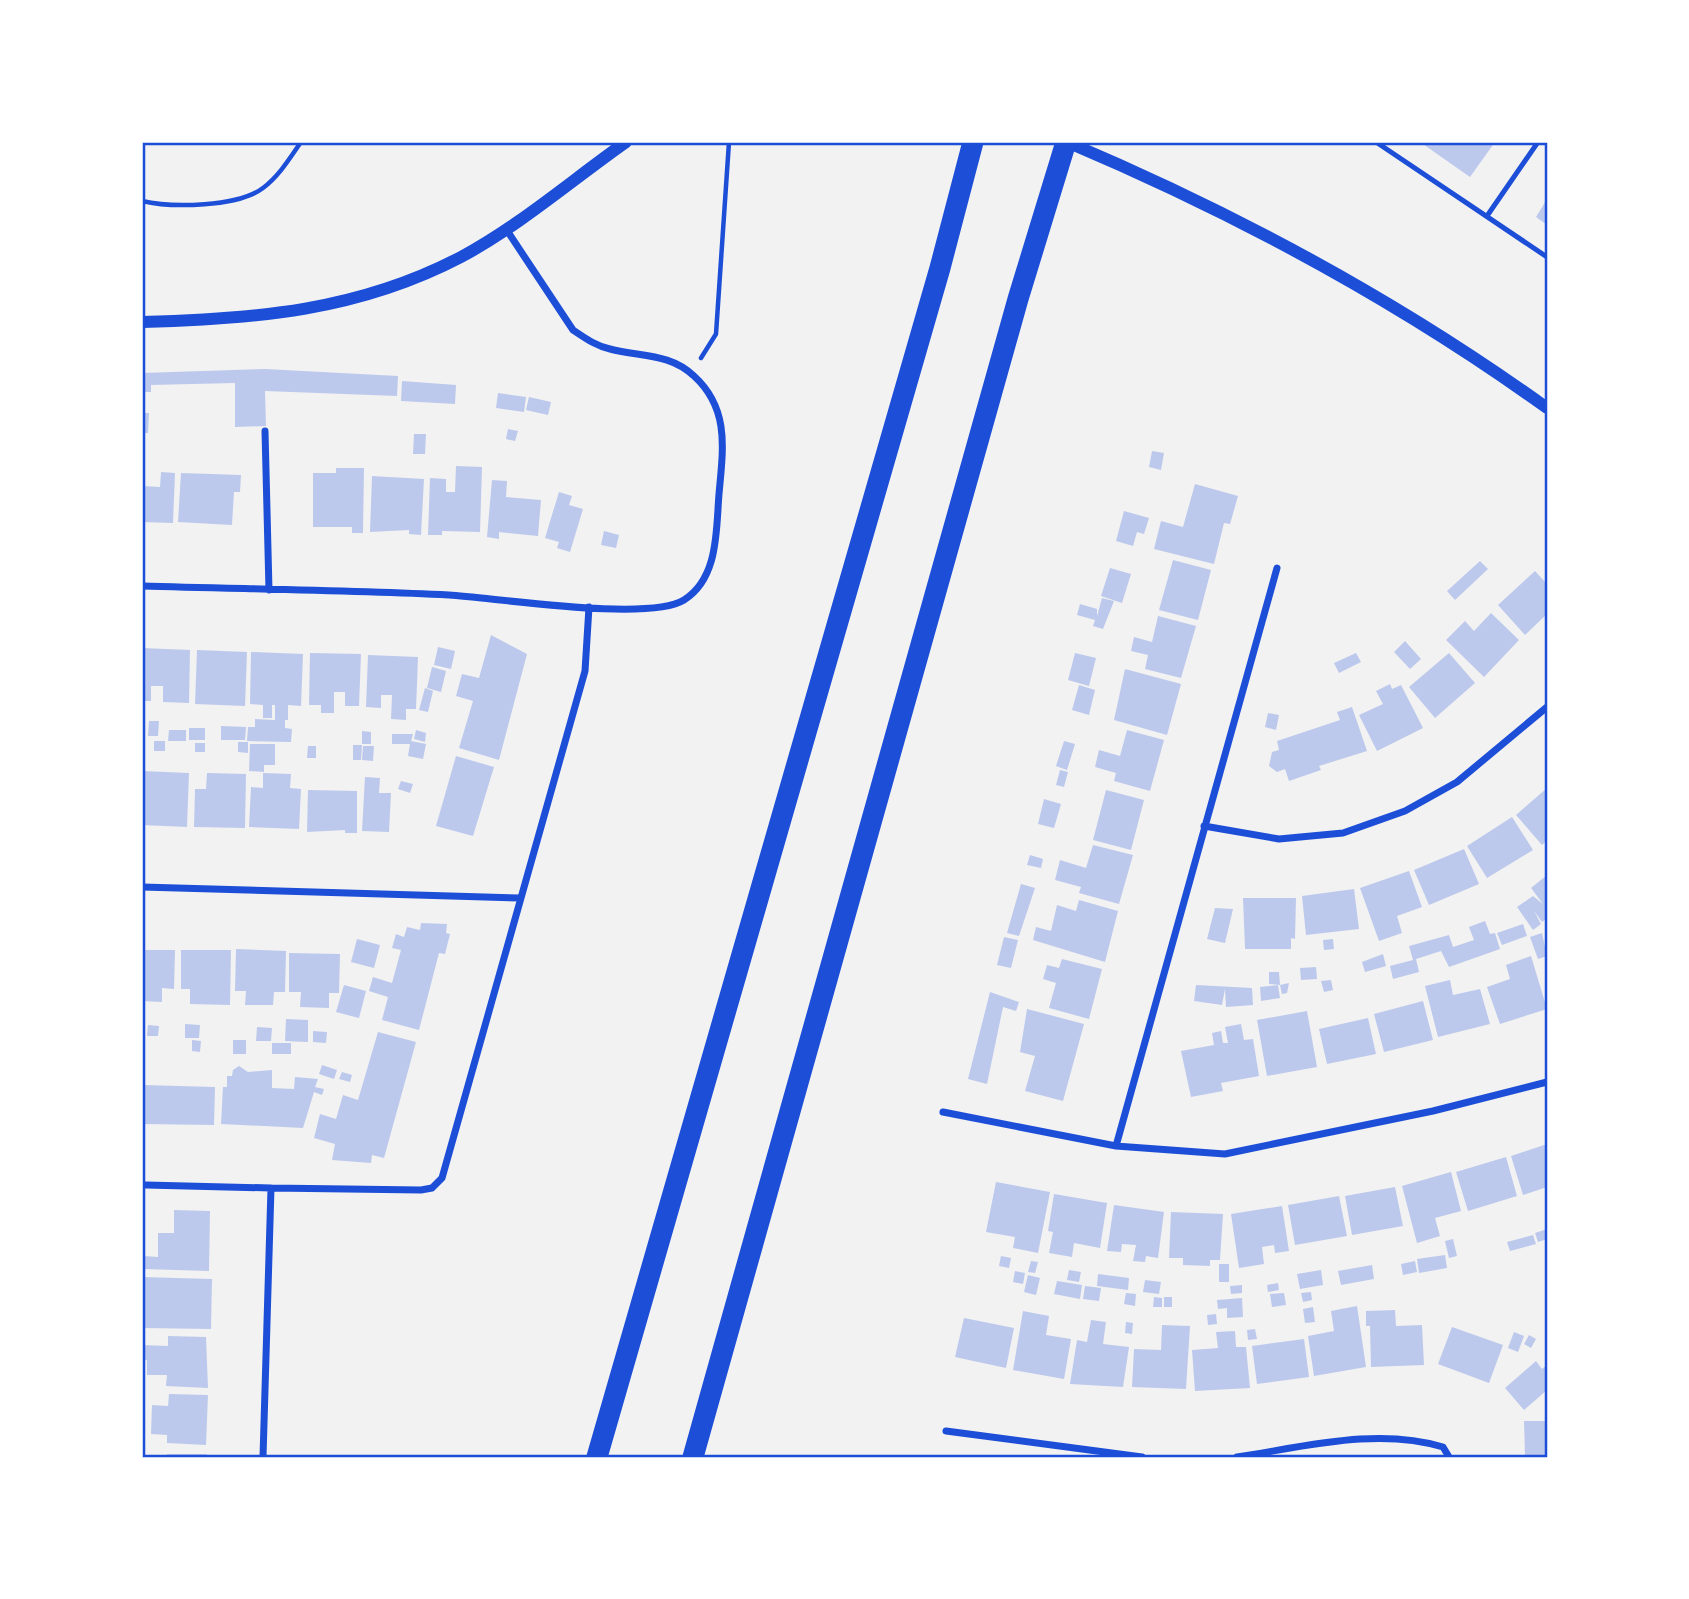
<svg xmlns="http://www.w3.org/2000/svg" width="1689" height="1599" viewBox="0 0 1689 1599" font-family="Helvetica,sans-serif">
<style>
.building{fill:#bdc9ec}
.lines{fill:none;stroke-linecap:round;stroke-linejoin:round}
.path{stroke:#1d4ed8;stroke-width:4.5}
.service{stroke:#1d4ed8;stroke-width:5}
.minor{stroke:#1d4ed8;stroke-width:7}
.tertiary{stroke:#1d4ed8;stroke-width:12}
.motorway{stroke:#1d4ed8;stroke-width:21}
.neatline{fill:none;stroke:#1d4ed8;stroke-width:2.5}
</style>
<rect width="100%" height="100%" fill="#f2f2f2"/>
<path class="building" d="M1420 142H1495L1470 177Z
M1547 199V225L1536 217Z
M265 369 398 376 397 396 265 391 266 426 235 427V383L151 385V392H142V373Z
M402 381 456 385 455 404 401 401Z
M498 393 526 397 524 412 496 408Z
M529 397 551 402 548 415 526 410Z
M142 413H149L148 433H142Z
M508 429 518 431 515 441 506 439Z
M414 434H426L425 454H413Z
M1152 451 1164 453 1161 470 1149 467Z
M456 466 482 467 480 532 442 531V535H428L430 478 446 479V492H455Z
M336 468H364L363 533H352V527H313V473H336Z
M161 472 175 473 173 523 142 522V486L160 487Z
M181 473 241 475 240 492H234L232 525 178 522Z
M372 476 424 479 421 535 409 534V530L370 532Z
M492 480 507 481 506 497 541 500 538 536 499 532V539L487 537Z
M1195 484 1238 496 1230 524 1224 523 1214 564 1154 549 1161 521 1183 527Z
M559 492 572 496 569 505 583 509 570 552 557 548 559 542 545 538Z
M1124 511 1149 518 1144 534 1137 532 1133 546 1116 541Z
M604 531 619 535 616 548 601 545Z
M1173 560 1211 570 1198 620 1159 610Z
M1480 561 1488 569 1455 600 1447 591Z
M1110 568 1131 574 1122 603 1101 596Z
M1535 571 1547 584V614L1525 635 1498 605Z
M1102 598 1114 601 1103 629 1093 626 1095 620 1077 615 1080 604 1097 609V616Z
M1491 613 1519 640 1484 677 1446 640 1465 621 1474 631Z
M1158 616 1196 626 1181 678 1145 669 1148 655 1131 651 1134 637 1152 642Z
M491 635 527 654 499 760 459 748 473 701 456 696 462 674 479 678Z
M1405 641 1421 659 1410 669 1394 652Z
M438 647 455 651 451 669 434 665Z
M142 648 190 650 189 703 163 702V686H151V701H142Z
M197 650 247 652 245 706 195 704Z
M251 652 303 654 301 706 288 705V720H285V728L292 729 291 742 247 741 248 727H255V719L275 720V705H272V718H263V705L250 704Z
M310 653 361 654 359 706H345V692H334V713H321V705H309Z
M1075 653 1096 658 1089 686 1068 680Z
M1356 653 1361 662 1339 673 1334 663Z
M1449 653 1475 683 1435 718 1409 687Z
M368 655 418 657 416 709H406V720L391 719 392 695H381V708L366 707Z
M432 667 446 671 441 692 427 688Z
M1125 669 1181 684 1167 735 1114 720Z
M1390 684 1392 689 1401 685 1423 728 1377 751 1359 715 1383 704 1376 691Z
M1079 685 1095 690 1089 715 1072 710Z
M425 688 433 691 428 712 419 710Z
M1352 707 1367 751 1319 766 1321 770 1289 781 1285 769 1277 772 1269 766 1272 752 1279 750 1277 741 1340 720 1337 712Z
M1268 713 1279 715 1276 730 1265 727Z
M149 721H159L158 736H148Z
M221 726 246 727 245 740H221Z
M189 728H205V740H189Z
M169 730H186V741H168Z
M416 730 426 733 425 742 414 739Z
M1127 730 1164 740 1150 791 1114 781 1116 773 1095 767 1099 750 1120 756Z
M362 731 371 732V744H362Z
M392 734H413L411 741 426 744 423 759 408 756 410 744H392Z
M154 741H165V751H154Z
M1064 741 1075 744 1067 770 1056 766Z
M238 742H248V753L238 752Z
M195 743H205V752H195Z
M250 744H275V765H264V772L249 771Z
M353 745H362L361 760H353Z
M308 746H316V758H307Z
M363 746H374L373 761 362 760Z
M456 756 494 767 473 836 436 826Z
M1060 770 1068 772 1064 787 1056 785Z
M142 771 189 773 187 827 142 825Z
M207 773 246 774 245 828 194 827 195 789H206Z
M263 773 291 774 290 788 301 789 299 829 249 827 251 787 263 788Z
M365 777 380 778 379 793H391L389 832 362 831Z
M401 781 413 784 410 793 398 789Z
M1547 788V840L1542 845 1516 815Z
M308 790 357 791V833H345V830L307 832Z
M1106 790 1144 800 1131 850 1093 840Z
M1044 799 1061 804 1054 828 1038 824Z
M1512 817 1533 850 1487 878 1467 846Z
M1093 845 1133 855 1119 904 1079 893 1081 887 1055 880 1060 860 1086 868Z
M1464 849 1479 884 1429 905 1414 870Z
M1030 855 1043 859 1041 868 1027 865Z
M1409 871 1422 907 1397 916 1402 933 1379 941 1360 888Z
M1547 875V918L1542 922 1534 911 1541 924 1533 930 1517 907 1533 896 1543 904 1531 888Z
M1021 884 1035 888 1019 936 1007 933Z
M1354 889 1359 929 1306 935 1302 896Z
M1243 898H1296L1295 939 1291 938V949H1245Z
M1079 900 1118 911 1105 962 1033 940 1036 927 1051 931 1057 905 1076 911Z
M1215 908 1233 909 1225 943 1207 939Z
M1485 921 1490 934 1495 933 1500 949 1449 967 1441 951 1416 959 1419 972 1393 979 1390 966 1413 960 1409 946 1449 935 1453 947 1474 940 1469 927Z
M421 923 447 924 446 933 450 934 445 954 439 953 419 1030 382 1020 388 997 369 991 373 977 392 983 401 950 392 948 396 934 404 937 407 927 420 930Z
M1523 924 1527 936 1502 945 1497 933Z
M1542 933 1547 956 1538 959 1530 937Z
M1004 937 1018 940 1011 968 997 965Z
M357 939 380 945 374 968 351 962Z
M1333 939 1334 949 1324 950 1323 940Z
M236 949 286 951 285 992H274L273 1005H245L246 991H235Z
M142 950H175L174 989 162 988V1002L142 1001Z
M181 950H231L230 1005 190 1004V989H181Z
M289 953 340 954 339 993H329V1008L300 1007 301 992H289Z
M1383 954 1386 966 1365 972 1362 962Z
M1531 956 1547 1009 1500 1024 1487 987 1510 979 1506 965Z
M1062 959 1102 969 1089 1019 1049 1008 1056 983 1043 979 1047 965 1059 968Z
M1316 967 1317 979 1301 980 1300 968Z
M1269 972H1279L1280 985 1269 984Z
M1331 980 1333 990 1324 992 1321 981Z
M1450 980 1453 995 1480 989 1490 1024 1438 1037 1425 986Z
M1289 983 1287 993 1282 994 1280 985Z
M344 985 366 991 359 1018 336 1012Z
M1196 985 1252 988 1253 1005 1226 1007 1225 989 1222 1005 1194 1001Z
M1278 985 1280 998 1261 1001 1260 987Z
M990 992 1019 1002 1016 1011 1003 1007 987 1084 968 1079Z
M1423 1001 1433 1040 1384 1052 1374 1014Z
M1027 1009 1084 1024 1063 1101 1025 1091 1035 1056 1020 1052Z
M1307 1011 1317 1067 1267 1076 1257 1020Z
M1368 1018 1376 1054 1327 1064 1319 1029Z
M286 1019 308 1020V1042L285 1041Z
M185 1024 200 1025 199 1038H185Z
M1241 1024 1244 1040 1253 1039 1259 1076 1221 1083 1223 1091 1191 1097 1181 1051 1214 1045 1212 1033 1221 1031 1223 1043H1228L1225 1027Z
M148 1025 159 1026 158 1036H147Z
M257 1027 272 1028 271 1041H256Z
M313 1031 327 1032 326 1043 313 1042Z
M378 1032 416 1042 384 1158 372 1155 371 1163 332 1160 335 1144 314 1138 320 1114 336 1119 343 1095 358 1100Z
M192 1040 201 1041 200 1052 192 1051Z
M233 1040H246V1054H233Z
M272 1043H291V1054H272Z
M322 1065 337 1070 334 1079 319 1074Z
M239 1066 248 1072 272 1070V1088L294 1089 295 1077 318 1079 315 1087 324 1089 322 1095 314 1092 303 1128 221 1124 223 1087H227V1076H232L233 1070Z
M342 1072 352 1075 350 1082 339 1079Z
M142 1085 215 1087 214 1125 142 1124Z
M1547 1144V1187L1523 1195 1511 1156Z
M1506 1157 1517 1196 1468 1211 1456 1172Z
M1451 1172 1461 1211 1435 1218 1440 1236 1417 1243 1402 1186Z
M996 1182 1050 1192 1038 1253 1013 1248 1015 1237 986 1232Z
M1395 1187 1403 1226 1352 1235 1345 1196Z
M1054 1194 1107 1203 1100 1248 1074 1243 1072 1257 1049 1253 1053 1232 1048 1231Z
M1339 1196 1347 1236 1295 1245 1288 1205Z
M1114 1205 1164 1212 1158 1258 1146 1256 1145 1262 1133 1261 1136 1245 1122 1244 1121 1252 1107 1251Z
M1282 1206 1289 1251 1275 1253 1274 1245 1262 1247 1264 1264 1239 1268 1231 1214Z
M174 1210 210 1211 209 1271 143 1269 144 1256 158 1257V1233H174Z
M1171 1212 1223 1214 1220 1260H1210V1266L1183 1265V1258H1169Z
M1547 1229V1239L1538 1242 1535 1233Z
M1533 1235 1536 1244 1510 1251 1507 1242Z
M1453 1239 1457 1256 1449 1258 1445 1241Z
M1445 1255 1447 1268 1419 1273 1417 1259Z
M1001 1256 1011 1258 1009 1268 999 1266Z
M1031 1261 1038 1262 1035 1273 1028 1272Z
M1415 1261 1417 1272 1403 1275 1401 1264Z
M1219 1264H1229V1282H1219Z
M1372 1265 1374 1279 1341 1285 1338 1271Z
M1069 1270 1081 1272 1079 1282 1067 1280Z
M1321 1270 1323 1285 1300 1289 1297 1274Z
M1015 1271 1025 1273 1023 1284 1013 1282Z
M1098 1274 1129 1278 1128 1290 1097 1286Z
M1028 1275 1040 1278 1036 1295 1024 1292Z
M142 1277 212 1279 211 1329 142 1328Z
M1145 1280 1161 1282 1159 1294 1143 1292Z
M1057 1281 1082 1285 1080 1299 1054 1294Z
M1278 1283 1279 1290 1268 1292 1267 1285Z
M1242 1285V1293L1231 1294 1230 1286Z
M1085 1286 1101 1288 1099 1301 1083 1299Z
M1311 1292 1312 1300 1303 1302 1301 1293Z
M1126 1293 1136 1294 1135 1306 1124 1304Z
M1284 1293 1286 1305 1272 1307 1270 1294Z
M1154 1297 1162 1298V1307H1153Z
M1164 1297H1172V1307H1164Z
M1242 1298 1243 1317 1227 1318V1308L1218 1309 1217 1300Z
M1357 1306 1366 1367 1314 1376 1308 1336 1334 1331 1331 1311Z
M1313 1307 1315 1322 1305 1323 1303 1309Z
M1395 1310 1396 1326 1422 1325 1424 1365 1371 1367 1370 1326H1366V1311Z
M1023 1311 1049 1316 1046 1335 1071 1339 1064 1379 1013 1370Z
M1216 1314 1217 1324 1208 1325 1207 1315Z
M964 1318 1014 1328 1006 1368 955 1357Z
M1091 1320 1106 1322 1103 1344 1129 1347 1123 1387 1070 1384 1077 1340 1087 1342Z
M1126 1322 1133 1323 1132 1334 1125 1333Z
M1162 1325 1190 1326 1186 1389 1132 1387 1134 1349 1161 1350Z
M1452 1327 1503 1345 1489 1383 1438 1364Z
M1255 1329 1257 1339 1248 1340 1247 1330Z
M1235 1331 1236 1347H1246L1250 1388 1195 1391 1192 1350 1218 1348 1216 1332Z
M1514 1332 1524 1336 1518 1352 1508 1348Z
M1529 1335 1536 1339 1531 1348 1524 1344Z
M168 1336 206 1337 208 1388 166 1386 167 1375H147V1360H142V1345L168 1346Z
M1304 1339 1309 1377 1257 1384 1252 1346Z
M1536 1361 1542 1369 1547 1365V1390L1524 1410 1505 1388Z
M169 1394 208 1395 206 1445 167 1443V1435L151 1434 152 1405 168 1406Z
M1524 1421H1547V1457H1525Z
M167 1454H207V1457H167Z"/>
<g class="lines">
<path class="path" d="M142 201C172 208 238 207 263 188 279 176 290 158 301 142
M701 358 716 334 729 142"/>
<path class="service" d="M1376 142 1547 257
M1487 216 1538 142"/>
<path class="minor" d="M265 431 269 590
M142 586C244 589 347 590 449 595 497 598 649 622 684 600 719 578 716 529 719 494 723 449 730 409 694 376 670 353 641 357 610 349 596 346 585 338 573 330L506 229
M1204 826 1279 839 1343 833 1405 811 1457 782 1547 707
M142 887 520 898
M943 1112 1116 1146 1225 1154 1433 1111 1547 1082
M1116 1146 1277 568
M146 1185 271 1188 263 1457
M271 1188 421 1190 432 1188 442 1178 585 671 589 607
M946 1431 1142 1457
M1237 1457C1304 1447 1377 1427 1443 1447L1449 1457"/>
<path class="tertiary" d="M1067 142C1237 214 1397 300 1547 408
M142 322C255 319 358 311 461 257 519 226 572 180 626 142"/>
<path class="motorway" d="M597 1457 940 268 973 142
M693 1457 1018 299 1066 142"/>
</g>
<rect width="1689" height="1599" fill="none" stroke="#ffffff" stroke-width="287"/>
<rect x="144" y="144" width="1402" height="1312" class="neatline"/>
</svg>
